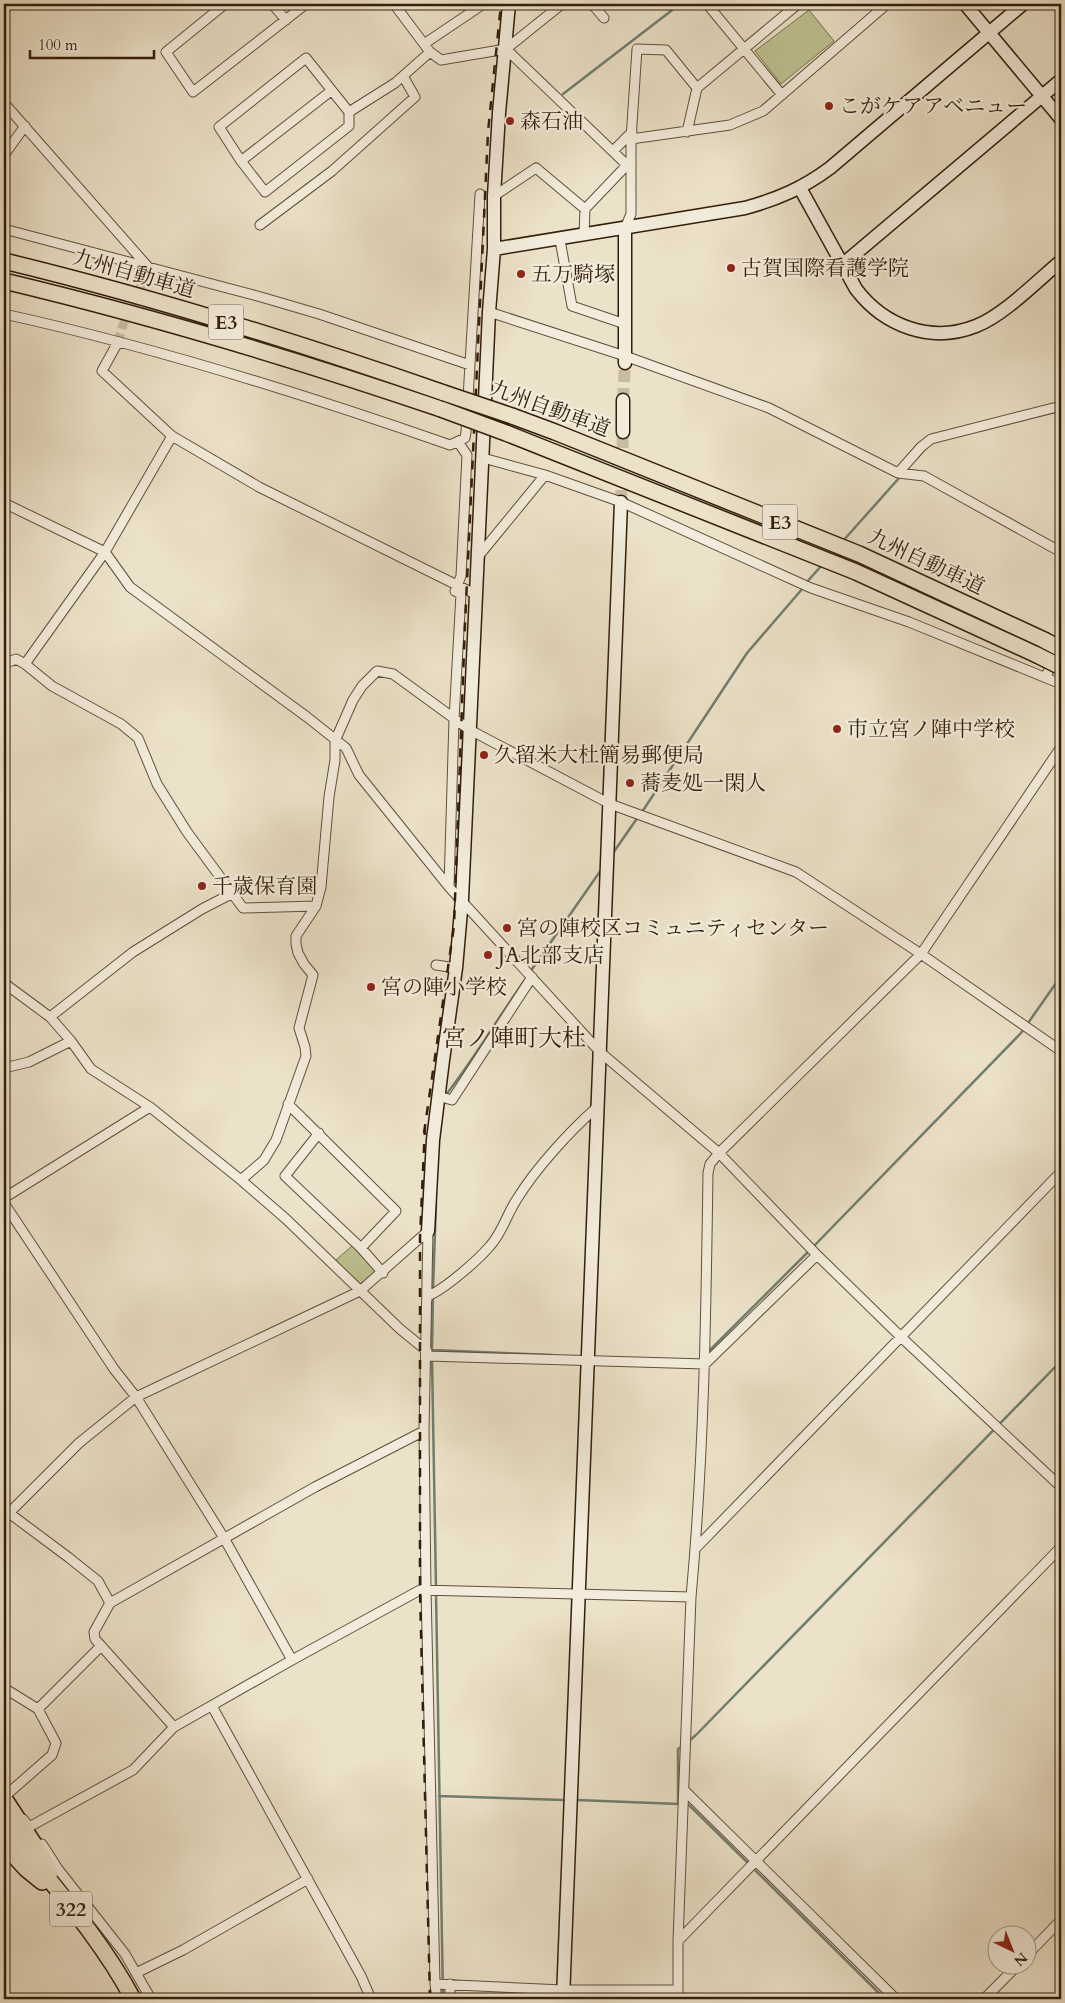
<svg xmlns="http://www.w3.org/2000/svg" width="1065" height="2003" viewBox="0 0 1065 2003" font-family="Cardo,'Noto Serif JP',serif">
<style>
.green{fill:#bec292;stroke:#78704e}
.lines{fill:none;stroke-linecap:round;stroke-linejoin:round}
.stream{stroke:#707e70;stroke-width:2.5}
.street-tunnel{stroke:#c7bba3;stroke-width:9;stroke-dasharray:9 4.5;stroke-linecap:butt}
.secondary-tunnel{stroke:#c7bba3;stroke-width:12;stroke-dasharray:12 6;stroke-linecap:butt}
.street-casing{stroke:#614f3a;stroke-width:11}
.secondary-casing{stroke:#331e0b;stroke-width:15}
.highway-casing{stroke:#331e0b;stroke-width:18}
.street{stroke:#f3ecdc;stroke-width:9}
.secondary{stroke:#f3ecdc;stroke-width:12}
.highway{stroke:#ece2c9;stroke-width:15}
.rail{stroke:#331e0b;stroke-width:2.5;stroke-dasharray:9 9;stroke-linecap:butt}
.highway-bridge-casing{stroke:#331e0b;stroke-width:18;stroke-linecap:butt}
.highway-bridge{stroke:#ece2c9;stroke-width:15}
.poi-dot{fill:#8f2418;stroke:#f3ecdc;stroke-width:2}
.labels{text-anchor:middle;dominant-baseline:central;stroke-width:4.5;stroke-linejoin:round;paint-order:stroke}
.shield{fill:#f3ecdc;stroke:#6d5c4a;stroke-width:1}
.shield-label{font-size:20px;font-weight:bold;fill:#331e0b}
.poi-label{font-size:21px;fill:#331e0b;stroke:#f3ecdc;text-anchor:start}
.street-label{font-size:21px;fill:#331e0b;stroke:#f3ecdc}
.quarter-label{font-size:24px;fill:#331e0b;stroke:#f3ecdc}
</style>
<rect width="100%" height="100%" fill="#ece2c9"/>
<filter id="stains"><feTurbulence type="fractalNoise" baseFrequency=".004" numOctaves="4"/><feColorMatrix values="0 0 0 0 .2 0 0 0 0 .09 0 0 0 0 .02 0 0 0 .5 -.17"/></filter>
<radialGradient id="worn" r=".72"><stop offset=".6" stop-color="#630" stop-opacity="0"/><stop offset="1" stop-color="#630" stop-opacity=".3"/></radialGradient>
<path class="green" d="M809 10 834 41 781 84 755 51Z
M352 1246 376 1271 359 1285 336 1260Z"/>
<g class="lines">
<path class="stream" d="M563 94 680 4
M979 431 1059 411
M917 458 925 449
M842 542 900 477
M806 583 822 565
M642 812 747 653 803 588
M613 853 638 817
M530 972 601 870
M445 1096C475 1058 499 1016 527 977
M813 1247 1021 1033 1061 976
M433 1290 436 1203
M433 1295 432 1350 552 1355
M707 1353 809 1251
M432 1358 436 1588
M436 1593 443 1999
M688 1742 696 1735 1061 1361
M439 1796 563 1800
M577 1800 679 1804
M678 1803V1749L684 1745
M689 1805 747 1862
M753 1868 885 1999"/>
<path class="street-tunnel" d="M118 342 123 325 149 268"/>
<path class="secondary-tunnel" d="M623 400 625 363
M621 502 623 432"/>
<g class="street-casing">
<path id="street" d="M225 4 166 52 193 92 306 4
M272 4 286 20
M394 4 430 52 441 60 506 49 562 4
M592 4 604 18
M707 4 782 95
M424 44 479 7
M506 49 627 165
M306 58 349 112V126L265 192 241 161 219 127Z
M4 103 149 268
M349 112 395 83 430 52
M687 132 697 88 798 4
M631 139 730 125 763 111 887 4
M613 151 632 132
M4 155 25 126
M241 161 331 91
M494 196 536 168 585 209 584 235
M585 209 627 165 631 169
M260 225 332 171 415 97 403 76
M625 228 631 214V139L637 49 666 50 697 88
M4 229 261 297 319 314 470 365
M560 240 572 306 625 324
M489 312 625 356 769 408 898 473 924 476 1061 552
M4 314C155 347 304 394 450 445L465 438 466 432 480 194
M118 342 102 371 172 436 259 487 475 594
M172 436 105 552 130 587 307 717 346 748 359 775 449 887 600 1052 719 1153 817 1255 901 1337 1061 1487
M483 458 545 475 621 502 811 588 909 622 1061 684
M898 473 921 447 931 439 1061 406
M4 503 105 552 25 664
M477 558 545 475
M4 664 16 659 25 664 52 686 121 724 138 738 157 784 187 832 243 908 316 906
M1046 677 1061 639
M449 887 454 719 461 594 455 591 461 576 467 455 458 442
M436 965 456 968
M4 983 50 1017 71 1041 91 1069 150 1107 241 1180 286 1219 400 1329 427 1351
M50 1017 133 952 202 909 233 893
M4 1068 29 1062 71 1041
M438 1096 452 1100 532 977
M288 1104 396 1211 361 1248
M319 1133 285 1176 361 1248 383 1273
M241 1180 264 1160 276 1140 306 1056 305 1047 299 1028 313 975 304 964 298 953 296 944V936L316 906 321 887 329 797 335 760V741L353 700 362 686 377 671 393 674 470 730 610 804 796 872 921 954 1061 1051
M4 1198 150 1107
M4 1203 114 1369 136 1397 224 1538 292 1660
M428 1231 424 1431 426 1589 435 1984 437 1999
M428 1296C445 1289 478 1260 490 1246 502 1233 507 1214 517 1199 536 1168 570 1131 597 1107
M427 1356 705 1364 817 1255
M9 1513 68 1557 98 1581 110 1603
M4 1518 79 1443 136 1397 360 1291 428 1231
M695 1549 1061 1172
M4 1688 38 1709 56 1743 52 1755 4 1797
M212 1706 361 1976 371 1999
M38 1709 101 1646
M174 1727 95 1639 94 1632 110 1603 315 1487 424 1431
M685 1791 896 1999
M23 1819 29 1827 133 1770 174 1727 292 1660 420 1590 691 1597
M42 1844 58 1869 125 1954 136 1973
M678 1941 1061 1547
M1028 1954 1061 1920
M435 1984 563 1990H678
M450 1984V1999
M151 1999 136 1973 183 1950 308 1879
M678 1999V1941L691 1597C704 1456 706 1315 708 1173L710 1164 719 1153 921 954 1061 747
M984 1999 1017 1966"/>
</g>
<g class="secondary-casing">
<path id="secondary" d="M965 4 1061 119
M800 188 856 289C884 326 931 344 976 326 1004 315 1037 281 1061 261
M494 249 745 208C778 199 803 188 830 168L1023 4
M842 265 1061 80
M625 363V228
M623 400V432
M428 1231 433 1140 443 1060 456 968 462 899 489 312 494 249V196L499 113 509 4
M563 1999 621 502"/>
</g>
<g class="highway-casing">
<path id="highway" d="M4 261C153 297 300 343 444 393
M4 281C151 316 297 360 441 409
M512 416 555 432 859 554 1044 640
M506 433 856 572 1037 655
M4 1798 42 1856 50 1873
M4 1823C48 1880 99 1935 133 1999
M4 1845 26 1869 42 1882"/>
</g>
<use href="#street" class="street"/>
<use href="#secondary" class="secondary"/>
<use href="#highway" class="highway"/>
<path class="rail" d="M425 1126 420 1238V1590L430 1999
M424 1133 454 926 465 624 488 132 501 4"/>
<g class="highway-bridge-casing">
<path id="highway-bridge" d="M444 393 512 416
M441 409 506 433
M1044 640 1061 649
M1037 655 1061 667"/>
</g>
<use href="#highway-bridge" class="highway-bridge"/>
</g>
<g class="poi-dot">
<circle cx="829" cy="106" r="5"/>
<circle cx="510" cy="121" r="5"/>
<circle cx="731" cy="268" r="5"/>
<circle cx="521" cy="274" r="5"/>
<circle cx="837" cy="729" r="5"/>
<circle cx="484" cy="755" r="5"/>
<circle cx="630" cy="783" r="5"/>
<circle cx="202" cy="886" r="5"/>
<circle cx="507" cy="928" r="5"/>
<circle cx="488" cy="955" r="5"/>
<circle cx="371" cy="987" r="5"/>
</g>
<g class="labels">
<g class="shield">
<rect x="208.5" y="304.5" width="35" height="35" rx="4"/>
<rect x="762.5" y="504.5" width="35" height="35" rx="4"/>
<rect x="50" y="1891.5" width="42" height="35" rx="4"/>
</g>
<g class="shield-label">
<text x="226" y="322">E3</text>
<text x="780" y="522">E3</text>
<text x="71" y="1909">322</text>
</g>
<g class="poi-label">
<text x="839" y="106">こがケアアベニュー</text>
<text x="520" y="121">森石油</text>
<text x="741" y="268">古賀国際看護学院</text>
<text x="531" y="274">五万騎塚</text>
<text x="847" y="729">市立宮ノ陣中学校</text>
<text x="494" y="755">久留米大杜簡易郵便局</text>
<text x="640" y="783">蕎麦処一閑人</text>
<text x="212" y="886">千歳保育園</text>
<text x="517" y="928">宮の陣校区コミュニティセンター</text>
<text x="498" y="955">JA北部支店</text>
<text x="381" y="987">宮の陣小学校</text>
</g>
<g class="street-label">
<text transform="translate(134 274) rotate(16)">九州自動車道</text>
<text transform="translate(550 409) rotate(20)">九州自動車道</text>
<text transform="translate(926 562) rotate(25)">九州自動車道</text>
</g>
<g class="quarter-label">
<text x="514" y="1038">宮ノ陣町大杜</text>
</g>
</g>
<rect width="1065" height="2003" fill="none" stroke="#ece2c9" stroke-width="20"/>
<rect x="5" y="5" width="1055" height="1993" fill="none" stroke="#331e0b" stroke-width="2.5"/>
<rect x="10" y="10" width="1045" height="1983" fill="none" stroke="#331e0b"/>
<g transform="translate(1012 1950) rotate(137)"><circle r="24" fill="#f3ecdc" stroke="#a69a88"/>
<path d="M0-4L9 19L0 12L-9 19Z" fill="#8f2418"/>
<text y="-8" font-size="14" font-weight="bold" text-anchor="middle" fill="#331e0b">N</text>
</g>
<path d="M30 50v8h124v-8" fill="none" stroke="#331e0b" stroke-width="2.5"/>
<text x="38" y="50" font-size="15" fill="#331e0b" stroke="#f3ecdc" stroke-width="4" paint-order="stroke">100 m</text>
<rect width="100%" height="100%" filter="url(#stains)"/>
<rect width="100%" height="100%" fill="url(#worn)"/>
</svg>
